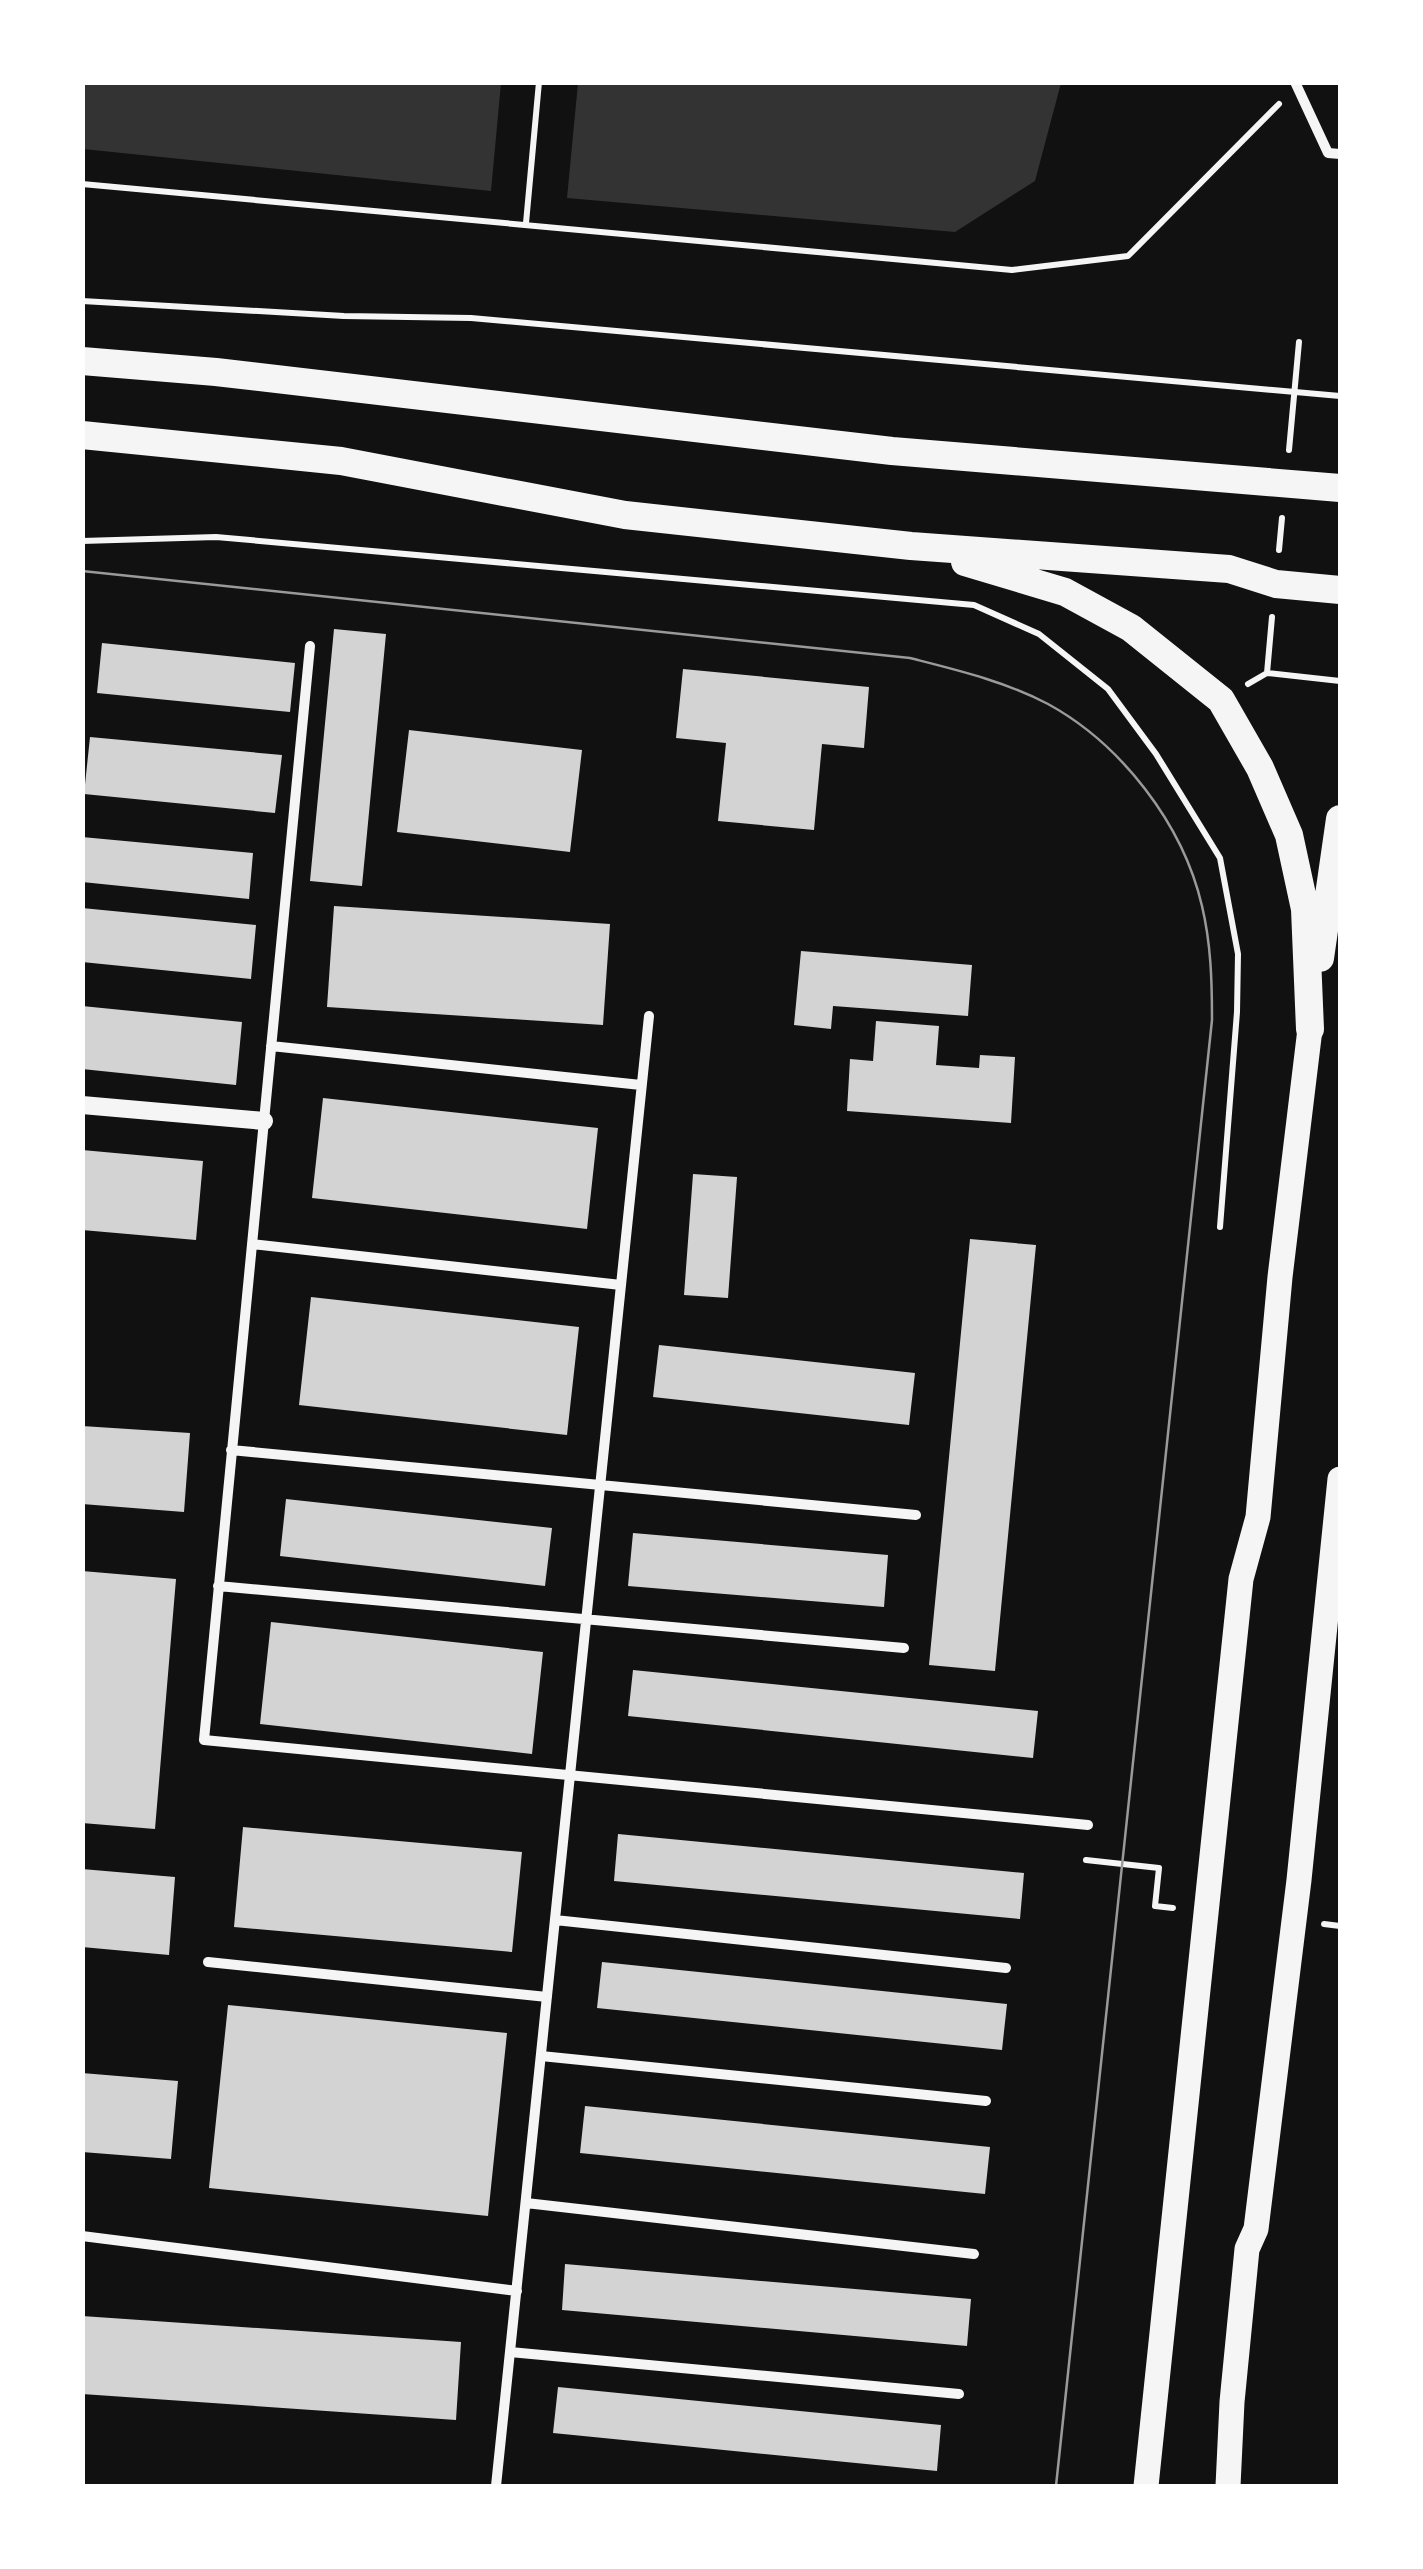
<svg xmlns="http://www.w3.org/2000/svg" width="1423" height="2569" viewBox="0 0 1423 2569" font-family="Cabin,sans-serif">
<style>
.water{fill:#333}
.building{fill:#d3d3d3}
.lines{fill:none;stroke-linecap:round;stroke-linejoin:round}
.path{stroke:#f5f5f5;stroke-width:6}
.minor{stroke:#f5f5f5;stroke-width:10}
.tertiary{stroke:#f5f5f5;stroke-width:18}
.primary{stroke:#f5f5f5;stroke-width:25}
.trunk{stroke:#f5f5f5;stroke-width:28}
.tram{stroke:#9a9a9a;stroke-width:2.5}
</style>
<rect width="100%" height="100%" fill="#111"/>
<path class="water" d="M83 82 501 83 491 191 83 149Z
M578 83V82L1061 83 1035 181 955 232 567 198Z"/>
<path class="building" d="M334 629 386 634 362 886 310 881Z
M102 643 295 663 290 712 97 693Z
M683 669 869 687 864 748 822 744 814 830 718 821 726 743 676 738Z
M409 730 582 750 570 852 397 832Z
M90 737 282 755 275 813 84 794Z
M82 837 253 853 249 899 82 882Z
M334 906 610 924 603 1025 327 1007Z
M82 908 256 925 251 979 82 962Z
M801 951 972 965 968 1016 833 1006 831 1029 794 1025Z
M82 1006 242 1022 236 1085 82 1069Z
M876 1021 939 1026 936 1065 979 1068 980 1055 1015 1057 1011 1123 847 1111 850 1059 873 1061Z
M323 1098 598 1128 587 1229 312 1198Z
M82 1150 203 1161 196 1240 82 1230Z
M693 1174 737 1177 728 1298 684 1295Z
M970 1239 1036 1245 995 1671 929 1665Z
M311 1297 579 1327 567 1435 299 1405Z
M659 1345 915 1373 909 1425 653 1397Z
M82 1426 190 1433 184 1512 82 1504Z
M286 1499 552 1528 545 1586 280 1556Z
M633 1533 888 1555 884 1607 628 1586Z
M82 1571 176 1579 155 1829 82 1823Z
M271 1622 543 1652 532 1754 260 1724Z
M633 1670 1038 1711 1033 1758 628 1716Z
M243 1827 522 1852 512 1952 234 1927Z
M618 1834 1024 1873 1020 1919 614 1881Z
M82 1869 175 1877 169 1955 82 1947Z
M602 1962 1007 2004 1002 2050 597 2008Z
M228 2005 507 2033 488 2216 209 2188Z
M82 2073 178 2081 171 2159 82 2152Z
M585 2106 990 2147 985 2194 580 2153Z
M565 2264 971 2299 967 2346 562 2310Z
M82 2316 461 2342 456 2420 82 2394Z
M558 2387 941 2425 937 2471 553 2433Z"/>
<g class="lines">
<path class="path" d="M82 184 1012 270 1128 256 1279 104
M526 223 539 82
M82 301 344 316 471 318 1340 396
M1289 450 1299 342
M82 541 216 537 974 605 1039 634 1108 689 1156 754 1220 858 1238 954 1237 1012 1220 1227
M1279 550 1282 518
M1267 673 1340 681
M1248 684 1267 673 1272 617
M1086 1860 1159 1868 1155 1906 1173 1908
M1324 1924 1340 1926"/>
<path class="minor" d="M1295 82 1328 153 1340 154
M310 646 204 1740 1088 1825
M271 1046 641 1085
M252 1244 621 1285
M231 1450 916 1515
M218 1586 904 1648
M555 1920 1006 1968
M208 1962 547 1997
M541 2056 986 2101
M526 2203 974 2254
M82 2236 517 2291
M510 2352 959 2394
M496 2486 649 1016"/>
<path class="tertiary" d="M82 1105 264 1121"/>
<path class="primary" d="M1146 2486 1241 1579 1258 1517 1280 1277 1310 1029
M1228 2486 1232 2402 1247 2249 1256 2229 1299 1880 1340 1479"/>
<path class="trunk" d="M82 361 216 372 892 451 1340 488
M82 435 341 461 625 515 911 546 1229 569 1276 584 1340 590
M965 562 1065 592 1131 628 1221 700 1260 768 1289 835 1305 909 1310 1029
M1320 958 1340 819"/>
<path class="tram" d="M82 571 910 658C957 670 1004 681 1048 704 1121 744 1183 824 1202 906 1211 944 1212 981 1212 1020L1056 2486"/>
</g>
<rect width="1423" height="2569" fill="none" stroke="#ffffff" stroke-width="170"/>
</svg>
